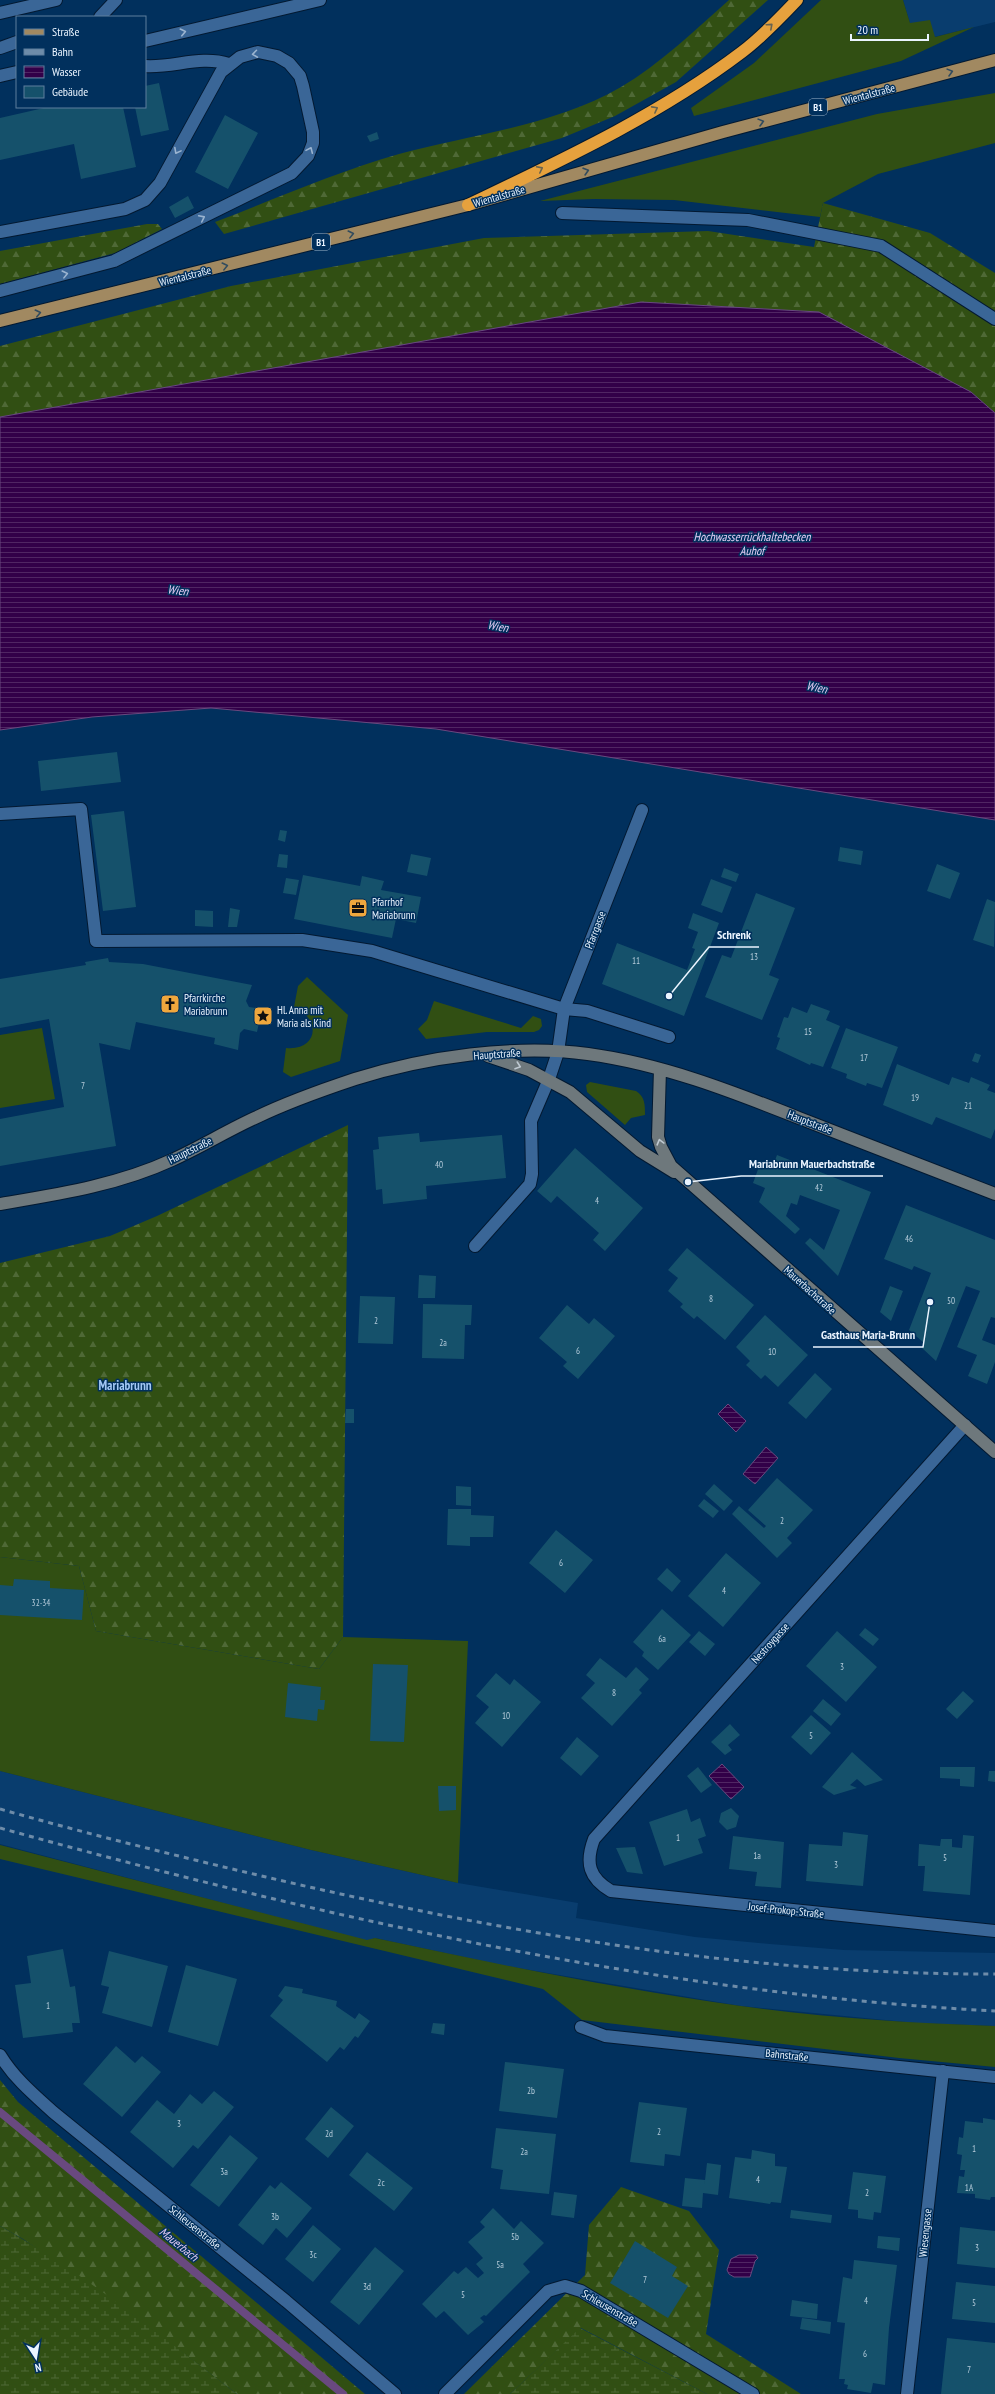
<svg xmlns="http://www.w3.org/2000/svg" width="995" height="2394" viewBox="0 0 995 2394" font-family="'PT Sans Narrow',sans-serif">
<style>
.built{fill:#093d6e}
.grass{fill:#314f13}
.forest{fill:url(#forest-firs)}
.wetland{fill:url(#wetland-marsh)}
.water{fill:url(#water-rules);stroke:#69497f}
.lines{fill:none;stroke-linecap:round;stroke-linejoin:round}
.stream{stroke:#69497f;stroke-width:8}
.building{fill:#15516b}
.lane-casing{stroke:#031931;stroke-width:14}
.street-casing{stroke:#031931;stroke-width:14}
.secondary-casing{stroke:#031931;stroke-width:14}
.primary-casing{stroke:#031931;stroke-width:14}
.highway-casing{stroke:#031931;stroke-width:14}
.lane{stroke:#3a6697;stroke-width:12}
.street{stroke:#3a6697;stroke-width:12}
.secondary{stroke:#6e787c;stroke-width:12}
.primary{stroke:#a18961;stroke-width:12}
.highway{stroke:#e6a13d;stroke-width:12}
.rail{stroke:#6e8ca9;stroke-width:3;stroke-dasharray:5 5;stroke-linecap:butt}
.oneway{stroke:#68634f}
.oneway2{stroke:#9bb4d0}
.oneway3{stroke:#314b5e}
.oneway4{stroke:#bfc9d1}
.labels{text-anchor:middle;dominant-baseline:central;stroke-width:3;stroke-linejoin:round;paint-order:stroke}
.number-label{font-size:9px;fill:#b5cbda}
.shield{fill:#01305d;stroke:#a4b9ce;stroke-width:1}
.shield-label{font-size:10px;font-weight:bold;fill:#eaf4ff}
.street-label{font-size:11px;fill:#eaf4ff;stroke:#01305d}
.poi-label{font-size:11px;fill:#eaf4ff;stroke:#01305d;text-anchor:start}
.water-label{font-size:12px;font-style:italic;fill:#e5cdf5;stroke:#01305d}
.quarter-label{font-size:13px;font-weight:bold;fill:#a2c8f4;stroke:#01305d}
.leader{fill:none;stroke:#eaf4ff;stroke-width:1.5}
.callout-dot{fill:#eaf4ff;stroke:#01305d;stroke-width:1.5}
.callout-label{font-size:12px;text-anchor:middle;font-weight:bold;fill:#eaf4ff;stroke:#01305d;stroke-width:3;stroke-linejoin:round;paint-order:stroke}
</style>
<defs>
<pattern id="forest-firs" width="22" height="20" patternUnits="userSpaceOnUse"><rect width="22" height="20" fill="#314f13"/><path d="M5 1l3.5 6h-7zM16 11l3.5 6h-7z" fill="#4f6936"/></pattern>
<pattern id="wetland-marsh" width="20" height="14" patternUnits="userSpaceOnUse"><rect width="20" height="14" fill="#314f13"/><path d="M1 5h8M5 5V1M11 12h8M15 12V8" fill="none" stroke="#4f6936"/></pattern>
<pattern id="water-rules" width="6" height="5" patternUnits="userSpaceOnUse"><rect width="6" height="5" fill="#320048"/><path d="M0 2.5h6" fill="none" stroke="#502663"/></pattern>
</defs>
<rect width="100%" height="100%" fill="#01305d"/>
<path class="built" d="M903 0H995V22L934 37 910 23Z
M0 1771 311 1850 458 1883 578 1903 576 1918 695 1937 770 1944 844 1950 995 1953V2026L916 2023 741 2006 506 1966 375 1938 367 1941 0 1844Z"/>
<path class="grass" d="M821 0H903L910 23 930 20 935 37 974 27 901 61 694 116 691 108 754 63Z
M995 93V143L878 174 823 203 820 217 674 200 594 199 540 201 877 114Z
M307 977 348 1015 340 1061 291 1077 283 1072 286 1048C318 1051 322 1019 294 1007L298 986Z
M434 1001 521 1028 533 1016 541 1019 542 1026 539 1030 534 1032H487L426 1039 418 1029 427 1020Z
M42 1028 55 1099 0 1108V1035Z
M590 1082 636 1091C645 1097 645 1104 645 1115L631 1118 625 1125 587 1092 586 1085Z
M0 1557 79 1566 96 1631 319 1669 343 1637 468 1641 458 1883 311 1850 0 1771Z
M0 1845 367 1940 375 1938C496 1964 618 1989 741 2006 825 2018 910 2023 995 2026V2067L899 2058 582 2020 543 1989 0 1859Z"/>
<path class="forest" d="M729 0H768L676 82 615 116 562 138 224 234 215 222C275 199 336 172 399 154 472 134 554 126 621 87 660 64 695 30 729 0Z
M823 203 930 233 995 273V413L971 392 819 312 641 302 0 417V346L231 286 484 238 708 231 814 247Z
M147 224H158L162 229 115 253 0 284V251Z
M348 1125 343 1637 319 1669 96 1631 79 1566 0 1557V1263L110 1236 157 1216Z
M0 2080 18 2102 365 2394H237L133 2315 23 2239 0 2226Z
M621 2187 689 2211 719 2250 706 2334 801 2394H707L581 2328 510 2394H464L585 2275 589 2225Z"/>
<path class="wetland" d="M0 2226C84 2273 160 2335 237 2394H0Z
M580 2328 707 2394H510Z"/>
<path class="water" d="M641 302 819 312 971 392 995 413V820L436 729 211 708 92 717 0 730V417Z
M728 1404 746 1421 736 1432 718 1414Z
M766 1447 778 1458 755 1484 743 1474Z
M722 1764 744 1787 731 1799 709 1776Z
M739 2255H756L758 2258 755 2261 750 2277H734L729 2274 727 2270 731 2259Z"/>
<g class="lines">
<path class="stream" d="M0 2112 343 2394"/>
</g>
<path class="building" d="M159 83 169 130 141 136 135 107H145V86Z
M48 107H123L136 167 81 179 74 144 0 160V118Z
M225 115 258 133 228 189 195 172Z
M377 132 379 139 370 142 367 136Z
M188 196 194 208 175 218 169 207Z
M117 752 121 782 41 791 38 761Z
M124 811 136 907 103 911 91 815Z
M280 830 287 831 285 842 278 840Z
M840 847 863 851 861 865 838 861Z
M279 854 288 855 287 868 277 867Z
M411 854 431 858 427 876 407 872Z
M937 864 960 873 950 899 927 891Z
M724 868 739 874 736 882 721 877Z
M303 875 360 886 362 876 384 881 381 890 421 897 416 923 396 919 392 938 294 919Z
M286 878 299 880 296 895 283 893Z
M711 879 732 887 722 913 701 905Z
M756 893 795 908 769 975 779 979 762 1020 705 997 722 955 731 958Z
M987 899 995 902 994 947 973 940Z
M230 908 240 910 237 927H228Z
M195 910 213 911V927L195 926Z
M693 913 719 923 684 1016 602 984 617 943 687 970 695 949 692 948 698 932 688 928Z
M108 958 109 962 143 964 252 985 246 1001 249 1007 262 1009 257 1032 244 1029 240 1033 238 1050 214 1044 215 1038 136 1022 130 1050 99 1043 116 1146 0 1166V1119L64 1107 49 1019 0 1028V979L86 965 85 962Z
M811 1004 830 1011 826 1020 840 1026 823 1067 811 1063 810 1065 776 1049 780 1038 777 1037 784 1017 788 1018 792 1007 807 1013Z
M846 1028 898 1047 882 1088 867 1083 866 1086 846 1078 847 1074 831 1068Z
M975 1053 981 1055 978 1063 972 1061Z
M897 1064 949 1085 952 1077 969 1083 971 1077 990 1085 987 1090 995 1093V1129L991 1139 936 1117 932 1125 883 1105Z
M419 1133 420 1142 502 1135 506 1178 426 1186 427 1199 383 1204 382 1189 376 1190 373 1150 379 1149 378 1137Z
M575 1148 643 1208 605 1251 593 1240 599 1233 557 1196 551 1203 537 1191Z
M777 1155 871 1192 838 1276 805 1243 810 1238 824 1250 840 1210 800 1195 797 1205 791 1203 786 1216 800 1229 795 1234 759 1202 765 1188 753 1183 760 1164 772 1168Z
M906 1205 995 1240V1318L991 1317 982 1340 995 1345V1362L987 1384 968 1376 977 1355 957 1347 980 1291 966 1286 936 1361 922 1348 924 1343 909 1330 931 1273 914 1266 912 1270 884 1259Z
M687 1248 754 1305 725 1340 697 1316 694 1319 680 1307 683 1304 668 1291 678 1278 668 1270Z
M419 1275 436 1276 435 1298H418Z
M890 1286 903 1291 891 1321 880 1312Z
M360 1296 395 1297 393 1344 358 1343Z
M423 1304 472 1305 471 1325H465L464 1359 422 1358Z
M567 1305 589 1324 594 1318 615 1336 578 1379 563 1366 567 1362 539 1338Z
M765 1315 808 1355 778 1387 765 1375 761 1379 746 1365 750 1361 736 1347Z
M815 1373 832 1389 806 1419 788 1403Z
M346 1409H354V1423H345Z
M777 1478 813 1510 787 1538 792 1543 777 1558 732 1514 739 1506 764 1528 766 1526 748 1510Z
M714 1484 733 1501 724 1511 705 1494Z
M456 1486 471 1487V1506L456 1505Z
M704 1499 719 1511 713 1518 698 1506Z
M448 1509H471V1515L494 1516 493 1537H470V1546L447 1545Z
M556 1530 593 1560 565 1593 529 1563Z
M726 1553 761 1583 723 1627 688 1596Z
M667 1568 681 1581 672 1592 657 1579Z
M14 1579 50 1581V1588L84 1590 82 1620 0 1615V1585L13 1586Z
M662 1609 691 1635 658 1670 642 1656 644 1652 633 1642Z
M865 1628 879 1639 873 1646 859 1635Z
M699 1631 715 1644 705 1656 689 1642Z
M837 1631 877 1667 846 1702 806 1666Z
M600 1658 626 1678 636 1667 649 1679 639 1690 642 1693 612 1726 581 1698 595 1683 586 1675Z
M373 1664 408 1665 404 1742 370 1741Z
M496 1673 510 1685 514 1679 541 1702 502 1747 475 1723 489 1707 476 1696Z
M288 1683 321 1687 320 1700H325L324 1710 318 1709 317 1721 285 1717Z
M963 1691 974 1701 957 1719 946 1709Z
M823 1699 841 1714 831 1726 813 1711Z
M811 1715 831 1733 811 1755 791 1737Z
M730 1724 740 1735 728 1745 732 1750 725 1755 711 1742Z
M577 1737 599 1756 581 1776 560 1758Z
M852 1752 883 1780 865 1786 857 1779 850 1785 857 1788 834 1795 822 1787Z
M698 1767 712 1785 701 1793 687 1776Z
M940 1767H975L974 1787 960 1786V1779L940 1778Z
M989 1771H995V1782L988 1781Z
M438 1786H456V1810L439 1811Z
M731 1808 739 1816 736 1827 727 1830 719 1822 721 1813Z
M687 1809 691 1822 700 1818 706 1836 698 1839 703 1853 664 1866 649 1822Z
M843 1832 868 1835 863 1886 806 1881 809 1844 842 1846Z
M963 1835 974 1836 970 1895 923 1891 925 1866H918L919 1844 940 1846 941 1839H952V1847L962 1848Z
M733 1836 784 1842 781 1888 755 1886 757 1872 729 1869Z
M635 1847 643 1874 627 1872 616 1848Z
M63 1949 70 1987 75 1986 80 2023H72L73 2032 23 2038 15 1985 31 1983 27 1956Z
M109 1951 168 1966 152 2027 102 2013 109 1987 101 1985Z
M186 1965 237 1979 218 2046 168 2032Z
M285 1986 303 1989 302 1993 337 2001 336 2006 355 2019 359 2013 370 2021 358 2038 355 2036 344 2050 340 2047 327 2062 270 2016 283 2000 278 1996Z
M433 2023 445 2024 444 2035 431 2033Z
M116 2046 135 2063 142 2056 161 2072 122 2117 83 2084Z
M505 2062 564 2069 557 2118 499 2111Z
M214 2091 234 2107 198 2149 193 2145 173 2168 130 2132 157 2100 174 2114 190 2094 202 2104Z
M639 2102 687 2108 680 2156 665 2154 664 2166 630 2162Z
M331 2107 354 2126 328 2158 305 2139Z
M983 2118 995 2120V2197H991L990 2200 975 2198V2194L957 2193 959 2176 964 2177 965 2170H960L962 2155 957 2154 959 2137 963 2138 965 2121 983 2123Z
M496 2128 556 2134 549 2194 500 2189 503 2170 491 2168Z
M230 2135 258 2158 219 2207 190 2185Z
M752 2150 775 2154V2166L787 2167 781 2203 771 2202 770 2204 729 2198 735 2157 751 2159Z
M367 2152 413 2188 394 2211 349 2175Z
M707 2163 721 2165 718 2195 703 2193 702 2208 682 2206 685 2178 705 2180 704 2189Z
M853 2172 886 2176 881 2213 874 2212 873 2220 858 2218V2210L848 2209Z
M281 2182 312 2208 287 2238 276 2228 263 2245 238 2225 270 2185 275 2189Z
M554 2192 577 2195 574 2218 551 2215Z
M493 2208 514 2229 521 2221 544 2243 523 2264 530 2272 486 2316 484 2315 480 2318 484 2322 468 2335 444 2311 436 2318 422 2304 454 2271 458 2274 466 2267 478 2278 484 2273 476 2264 483 2258 468 2242 485 2227 480 2222Z
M791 2210 832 2215 831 2223 790 2218Z
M313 2225 341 2249 313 2282 285 2259Z
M960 2227 995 2231V2268L957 2264Z
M878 2236 900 2238 899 2251 877 2248Z
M635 2241 677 2267 672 2276 688 2286 668 2318 610 2283Z
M375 2247 404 2271 359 2325 330 2302Z
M854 2260 897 2265 889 2328 885 2385 873 2383 871 2393 847 2389 848 2385 844 2384 845 2379H839L845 2323 837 2322 843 2277 852 2279Z
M956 2282 995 2286V2323L952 2319Z
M792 2300 818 2304 817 2319 790 2316Z
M802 2318 831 2322 830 2334 800 2329Z
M947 2338 995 2343V2394H941Z"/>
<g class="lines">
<g class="lane-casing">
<path id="lane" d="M0 13 56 0
M100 17 116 0
M145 41 320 0
M0 48 17 42
M145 66C174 68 200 55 229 64
M0 76 17 72
M0 232 125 209 145 200 160 183 221 72 240 57 258 52 277 56 289 63 300 76 303 86 313 132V143L308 156 292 173 114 261 0 291
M0 814 81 809 96 941 302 940 372 951 564 1009 587 1011 669 1037
M475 1246 530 1184 532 1174 531 1121 549 1079"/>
</g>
<g class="street-casing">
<path id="street" d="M562 213 748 220 881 246 995 319
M549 1079 558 1052 564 1009 642 810
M965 1425 594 1839C585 1863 589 1878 611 1891L995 1931
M581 2027 605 2036 995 2077
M0 2055C14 2078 33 2094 53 2112L286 2301 395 2394
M445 2394 548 2291 565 2286 581 2291 753 2394
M907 2394 943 2071"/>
</g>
<g class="secondary-casing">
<path id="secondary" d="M488 1056 529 1070 570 1092 640 1151 674 1172
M660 1069 658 1137 661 1147 671 1166 995 1452
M0 1204C59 1194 118 1185 172 1160 201 1147 228 1130 257 1117 288 1102 322 1090 355 1079 425 1057 515 1044 588 1054 662 1064 731 1091 799 1118 864 1143 930 1169 995 1194"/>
</g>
<g class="primary-casing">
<path id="primary" d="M0 321 468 205 723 132 995 60"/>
</g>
<g class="highway-casing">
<path id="highway" d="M468 205C562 160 659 115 742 52 762 37 780 18 797 0"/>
</g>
<use href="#lane" class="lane"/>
<use href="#street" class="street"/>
<use href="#secondary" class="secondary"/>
<use href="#primary" class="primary"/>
<use href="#highway" class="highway"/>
<path class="rail" d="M0 1809C88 1834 177 1856 266 1877 505 1933 748 1975 995 1974
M0 1828C325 1918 658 1993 995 2011"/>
</g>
<defs><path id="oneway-chevron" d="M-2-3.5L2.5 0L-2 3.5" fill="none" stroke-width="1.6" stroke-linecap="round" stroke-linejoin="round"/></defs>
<g class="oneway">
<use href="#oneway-chevron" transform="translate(770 26) rotate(-42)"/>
<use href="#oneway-chevron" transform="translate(655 109) rotate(-28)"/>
<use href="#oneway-chevron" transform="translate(540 169) rotate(-27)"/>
</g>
<g class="oneway2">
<use href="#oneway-chevron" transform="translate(183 32) rotate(-13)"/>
<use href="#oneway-chevron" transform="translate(255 54) rotate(172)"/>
<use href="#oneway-chevron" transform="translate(310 150) rotate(-66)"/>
<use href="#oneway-chevron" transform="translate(177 151) rotate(118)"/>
<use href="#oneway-chevron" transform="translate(202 218) rotate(-26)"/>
<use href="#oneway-chevron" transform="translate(65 274) rotate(-14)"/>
</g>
<g class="oneway3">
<use href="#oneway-chevron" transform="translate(950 72) rotate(-15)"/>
<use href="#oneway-chevron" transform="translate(761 122) rotate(-15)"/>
<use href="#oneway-chevron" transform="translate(586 171) rotate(-16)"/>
<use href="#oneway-chevron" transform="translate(351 234) rotate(-14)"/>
<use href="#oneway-chevron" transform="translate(225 266) rotate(-14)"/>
<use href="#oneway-chevron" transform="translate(38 313) rotate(-13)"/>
</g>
<g class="oneway4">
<use href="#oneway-chevron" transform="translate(518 1066) rotate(19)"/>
<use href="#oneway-chevron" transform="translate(660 1142) rotate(-105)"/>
</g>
<defs>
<g id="office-square" transform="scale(1)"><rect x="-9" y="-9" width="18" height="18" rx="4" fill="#efa73d" stroke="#01305d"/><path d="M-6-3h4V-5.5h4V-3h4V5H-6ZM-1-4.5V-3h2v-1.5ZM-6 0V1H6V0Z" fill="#111"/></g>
<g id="church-square" transform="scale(1)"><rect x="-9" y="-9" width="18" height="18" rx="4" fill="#efa73d" stroke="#01305d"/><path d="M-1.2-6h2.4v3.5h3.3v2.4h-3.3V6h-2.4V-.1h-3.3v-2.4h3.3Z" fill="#111"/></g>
<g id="sight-square" transform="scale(1)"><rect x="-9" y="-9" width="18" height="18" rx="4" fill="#efa73d" stroke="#01305d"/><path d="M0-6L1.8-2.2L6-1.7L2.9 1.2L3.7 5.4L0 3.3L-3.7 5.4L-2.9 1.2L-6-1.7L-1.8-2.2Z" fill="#111"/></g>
</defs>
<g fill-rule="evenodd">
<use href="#office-square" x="358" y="908"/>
<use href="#church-square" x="170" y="1004"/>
<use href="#sight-square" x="263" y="1016"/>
</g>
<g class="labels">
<g class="number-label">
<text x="754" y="956">13</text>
<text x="636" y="960">11</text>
<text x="808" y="1031">15</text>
<text x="864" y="1057">17</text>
<text x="83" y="1085">7</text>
<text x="915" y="1097">19</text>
<text x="968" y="1105">21</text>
<text x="439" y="1164">40</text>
<text x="819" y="1187">42</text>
<text x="597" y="1200">4</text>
<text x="909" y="1238">46</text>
<text x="711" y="1298">8</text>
<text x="951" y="1300">50</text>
<text x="376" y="1320">2</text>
<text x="443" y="1342">2a</text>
<text x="578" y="1350">6</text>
<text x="772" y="1351">10</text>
<text x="782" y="1520">2</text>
<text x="561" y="1562">6</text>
<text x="724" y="1590">4</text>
<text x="41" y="1602">32-34</text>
<text x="662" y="1638">6a</text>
<text x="842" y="1666">3</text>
<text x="614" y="1692">8</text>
<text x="506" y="1715">10</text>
<text x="811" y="1735">5</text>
<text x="678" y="1837">1</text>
<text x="757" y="1855">1a</text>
<text x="945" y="1857">5</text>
<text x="836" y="1864">3</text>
<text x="48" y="2005">1</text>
<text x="531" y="2090">2b</text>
<text x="179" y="2123">3</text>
<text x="659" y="2131">2</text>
<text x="329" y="2133">2d</text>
<text x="974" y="2148">1</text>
<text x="524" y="2151">2a</text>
<text x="224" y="2171">3a</text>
<text x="758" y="2179">4</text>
<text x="381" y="2182">2c</text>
<text x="969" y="2187">1A</text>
<text x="867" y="2192">2</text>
<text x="275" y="2216">3b</text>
<text x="515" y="2236">5b</text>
<text x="977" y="2247">3</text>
<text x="313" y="2254">3c</text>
<text x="500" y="2264">5a</text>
<text x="645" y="2279">7</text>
<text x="367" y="2286">3d</text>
<text x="463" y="2294">5</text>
<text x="866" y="2300">4</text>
<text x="974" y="2302">5</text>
<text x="865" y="2353">6</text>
<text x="969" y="2369">7</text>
</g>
<g class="shield">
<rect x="809" y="99" width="18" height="16" rx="3"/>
<rect x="312" y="234" width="18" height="16" rx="3"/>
</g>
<g class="shield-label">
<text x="818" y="107">B1</text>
<text x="321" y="242">B1</text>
</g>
<g class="street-label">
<text transform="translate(869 94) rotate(-15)">Wientalstraße</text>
<text transform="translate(499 196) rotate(-16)">Wientalstraße</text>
<text transform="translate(185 276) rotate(-14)">Wientalstraße</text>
<text transform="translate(595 930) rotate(-69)">Pfarrgasse</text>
<text transform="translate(497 1054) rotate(-4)">Hauptstraße</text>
<text transform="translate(810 1122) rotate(21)">Hauptstraße</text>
<text transform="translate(190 1150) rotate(-26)">Hauptstraße</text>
<text transform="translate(810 1290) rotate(42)">Mauerbachstraße</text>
<text transform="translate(770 1643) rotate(-48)">Nestroygasse</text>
<text transform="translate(786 1910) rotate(6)">Josef-Prokop-Straße</text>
<text transform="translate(787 2055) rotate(6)">Bahnstraße</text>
<text transform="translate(195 2227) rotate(39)">Schleusenstraße</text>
<text transform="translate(925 2233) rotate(-84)">Wiesengasse</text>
<text transform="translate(610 2308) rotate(30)">Schleusenstraße</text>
</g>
<g class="poi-label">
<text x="372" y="902">Pfarrhof<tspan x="372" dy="13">Mariabrunn</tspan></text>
<text x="184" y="998">Pfarrkirche<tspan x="184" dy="13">Mariabrunn</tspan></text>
<text x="277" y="1010">Hl. Anna mit<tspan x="277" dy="13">Maria als Kind</tspan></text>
</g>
<g class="water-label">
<text x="752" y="536">Hochwasserrückhaltebecken<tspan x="752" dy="14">Auhof</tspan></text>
<text transform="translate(178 590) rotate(7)">Wien</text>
<text transform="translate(498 626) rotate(10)">Wien</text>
<text transform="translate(817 687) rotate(12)">Wien</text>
<text transform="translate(179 2244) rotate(39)">Mauerbach</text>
</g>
<g class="quarter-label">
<text x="125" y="1385">Mariabrunn</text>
</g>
</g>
<path class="leader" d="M669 996L709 947H759M688 1182L741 1176H883M930 1302L923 1347H813"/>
<g class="callout-dot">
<circle cx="669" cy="996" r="4"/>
<circle cx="688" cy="1182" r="4"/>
<circle cx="930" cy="1302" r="4"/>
</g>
<g class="callout-label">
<text x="734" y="939">Schrenk</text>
<text x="812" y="1168">Mariabrunn Mauerbachstraße</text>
<text x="868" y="1339">Gasthaus Maria-Brunn</text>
</g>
<rect x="16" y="16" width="130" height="92" fill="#01305d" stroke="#5e7e9e"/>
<rect x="24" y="29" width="20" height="6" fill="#a18961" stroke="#5e7e9e"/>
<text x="52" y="36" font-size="12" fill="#eaf4ff">Straße</text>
<rect x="24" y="49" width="20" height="6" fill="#6e8ca9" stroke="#5e7e9e"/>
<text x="52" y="56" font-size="12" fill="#eaf4ff">Bahn</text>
<rect x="24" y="66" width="20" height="12" fill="url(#water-rules)" stroke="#5e7e9e"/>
<text x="52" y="76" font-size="12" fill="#eaf4ff">Wasser</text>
<rect x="24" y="86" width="20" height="12" fill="#15516b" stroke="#5e7e9e"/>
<text x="52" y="96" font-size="12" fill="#eaf4ff">Gebäude</text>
<g transform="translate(36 2358) rotate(168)" stroke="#01305d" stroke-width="3" paint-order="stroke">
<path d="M0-3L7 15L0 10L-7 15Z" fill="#eaf4ff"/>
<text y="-6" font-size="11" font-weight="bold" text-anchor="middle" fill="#eaf4ff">N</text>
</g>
<path d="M851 34v6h77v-6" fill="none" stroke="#eaf4ff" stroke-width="2"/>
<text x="857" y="34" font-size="12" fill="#eaf4ff" stroke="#01305d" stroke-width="3" paint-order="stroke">20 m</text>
</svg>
